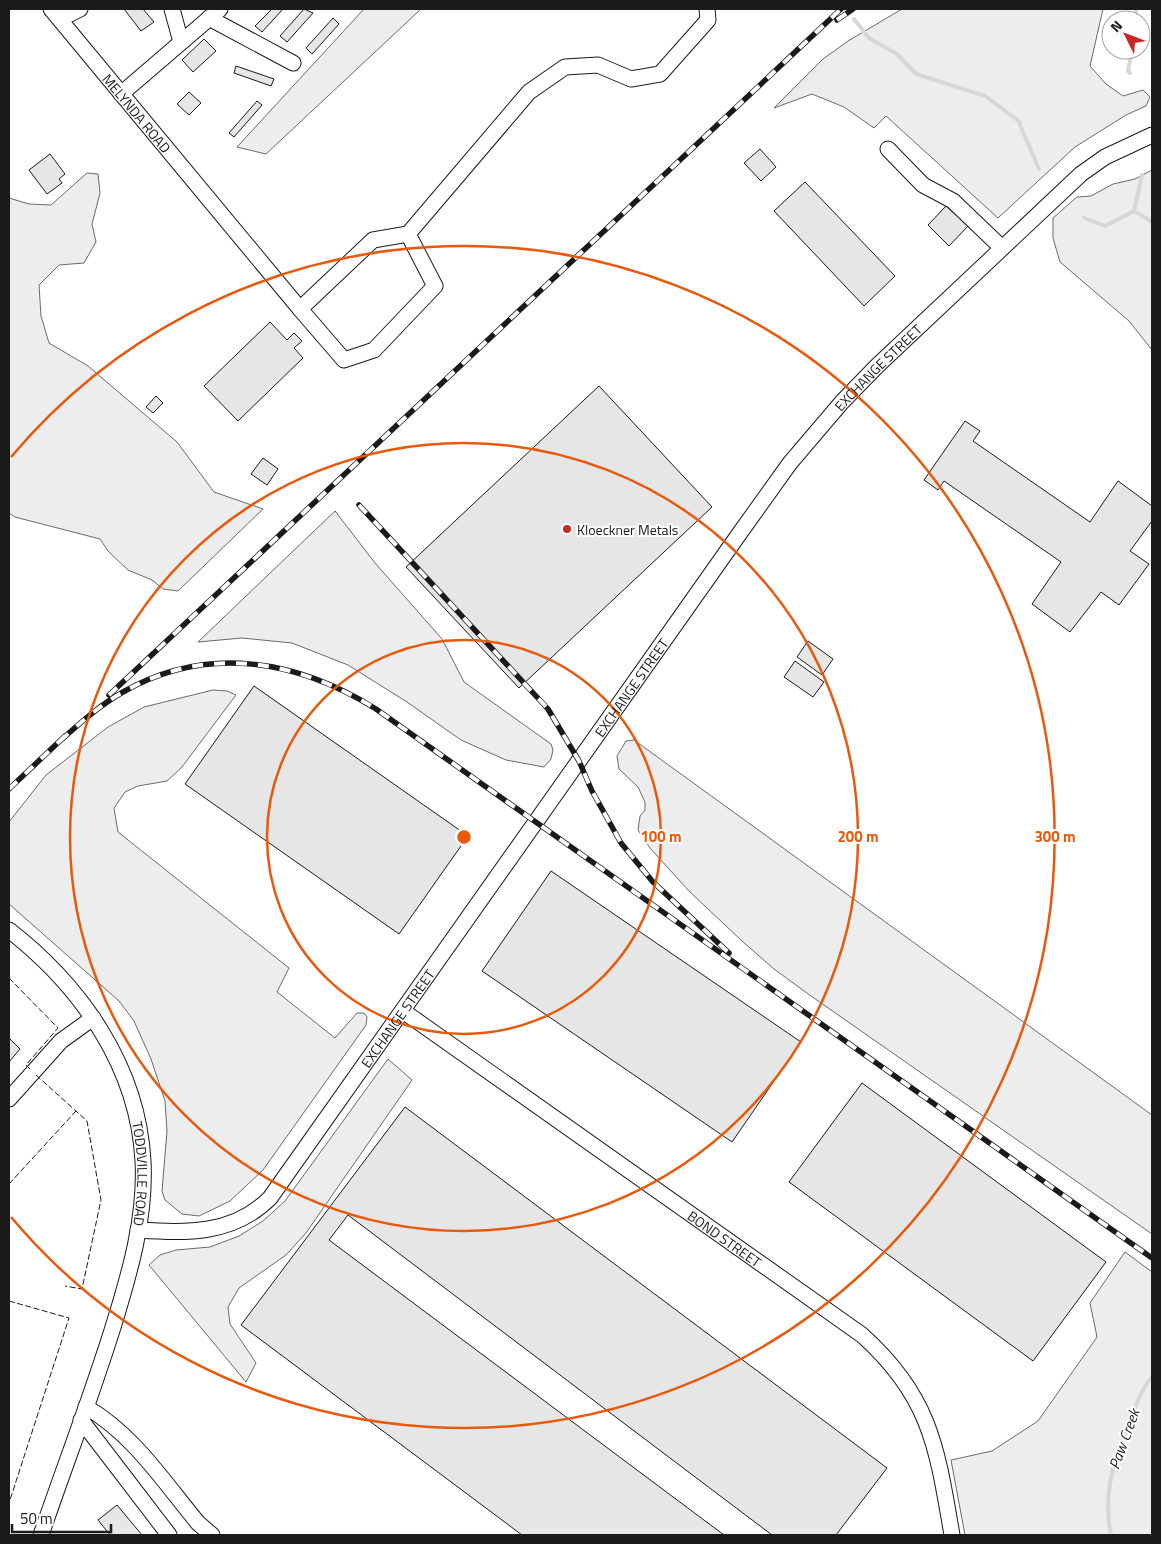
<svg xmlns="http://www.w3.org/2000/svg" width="1161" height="1544" viewBox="0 0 1161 1544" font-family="'Titillium Web',sans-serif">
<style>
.built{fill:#ededed;stroke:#6a6a6a}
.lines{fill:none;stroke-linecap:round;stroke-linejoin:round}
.stream{stroke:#d7d7d7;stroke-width:4}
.building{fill:#e6e6e6;stroke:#1a1a1a}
.minor-casing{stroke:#1a1a1a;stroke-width:17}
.minor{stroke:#fff;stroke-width:15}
.rail-casing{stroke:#1a1a1a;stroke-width:5.5}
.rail{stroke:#fff;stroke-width:4;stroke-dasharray:11;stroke-linecap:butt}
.fence{stroke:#1a1a1a;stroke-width:1;stroke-dasharray:6 2.5;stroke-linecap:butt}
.ring{fill:none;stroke:#e8590c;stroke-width:2.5}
.poi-dot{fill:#c62828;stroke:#fff;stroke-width:2}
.labels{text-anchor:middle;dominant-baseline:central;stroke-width:4;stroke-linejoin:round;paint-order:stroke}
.street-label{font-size:14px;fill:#1a1a1a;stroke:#fff}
.poi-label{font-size:14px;fill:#1a1a1a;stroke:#fff;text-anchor:start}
.water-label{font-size:15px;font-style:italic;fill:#1a1a1a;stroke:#fff}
.centre{fill:#e8590c;stroke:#fff;stroke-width:2.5}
.ring-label{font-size:15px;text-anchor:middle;font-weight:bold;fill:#e8590c;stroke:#fff;stroke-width:4;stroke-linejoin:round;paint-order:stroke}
</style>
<rect width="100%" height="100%" fill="#fff"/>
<path class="built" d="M364 9H421L266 154 237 147Z
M902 9H1103L1090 66 1106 84 1123 96 1143 90 1150 97 1146 106 1126 115 1075 147 998 218 886 116 874 128 844 107 812 94 774 108 823 59 848 41Z
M1152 170V350L1129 321 1060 262 1053 238V218L1077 197 1091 196 1113 184 1135 179Z
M87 173 98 174 100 193 92 224 96 242 84 263 59 265 39 285 41 316 49 343 88 366 177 442 214 492 263 509 178 591 163 589 152 580 128 570 108 551 100 539 15 517 9 513V198L29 204 51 205Z
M335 511 375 563 442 639 464 682 551 744 553 750 551 759 544 767 506 760 461 740 407 702 348 665 292 643 242 638 198 642Z
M213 690 227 691 236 695 182 767 167 781 138 786 125 792 114 808 118 832 289 968 277 992 335 1038 357 1013H364L367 1017 366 1025 263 1170 230 1201 199 1216 182 1214 165 1200 162 1191 167 1131 165 1101 151 1059 134 1021 119 1001 9 904V822L46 775 108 727 144 707Z
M634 740 1152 1115V1234L811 996 774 969 742 941 689 891 650 848 638 830 640 816 645 810V802L638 787 619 769 617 756 626 741Z
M388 1059 412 1080 306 1233 286 1255 239 1288 228 1307 230 1324 256 1363 246 1382 149 1265 160 1255 176 1250 210 1247 239 1236 263 1221 285 1201Z
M1125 1252 1152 1272V1535H965L951 1460 992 1451 1038 1421 1097 1337 1090 1303Z"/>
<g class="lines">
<path class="stream" d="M854 19 869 38 897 54 916 74 985 96 1020 122V125L1039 169
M1136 20V9
M1130 73 1128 71 1132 50
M1134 211 1142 175
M1134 211 1152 222
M1084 218 1105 226 1134 211
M1111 1535C1102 1493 1115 1456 1131 1418 1137 1403 1142 1388 1152 1377"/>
</g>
<path class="building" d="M124 9H143L154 22 141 31Z
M272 9H283L262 32 255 26Z
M304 9 313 13 287 42 280 36Z
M333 18 339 24 312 54 306 48Z
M204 39 216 51 193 72 182 60Z
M236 66 274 79 271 86 234 73Z
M189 92 201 103 189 115 177 104Z
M257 101 262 105 234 137 229 133Z
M760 149 776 167 761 181 744 163Z
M50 154 65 174 59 179 62 183 47 194 29 170Z
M805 182 895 276 864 306 774 211Z
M946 206 968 226 949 246 928 225Z
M270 322 287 340 294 333 302 341 294 348 303 358 238 421 204 386Z
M599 386 712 507 519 688 406 567Z
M156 396 163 403 153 413 146 407Z
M965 421 980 431 973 441 1090 522 1118 481 1152 506V521L1130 551 1149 564 1119 605 1101 592 1070 632 1032 604 1061 562 944 481 938 490 924 480Z
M263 458 278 469 267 485 251 474Z
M808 641 833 659 822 675 797 657Z
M795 661 824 682 813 697 784 677Z
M254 686 468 836 399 934 185 784Z
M551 871 801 1042 732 1142 482 971Z
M9 1038 20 1049 9 1062Z
M862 1083 1106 1262 1033 1361 789 1182Z
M405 1107 887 1468 836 1535H772L348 1215 329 1240 724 1535H522L241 1325Z
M117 1505 142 1535H110L98 1520Z"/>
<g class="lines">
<g class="minor-casing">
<g id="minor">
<path id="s1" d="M51 9 300 309"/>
<path d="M172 9 181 42"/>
<path d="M209 18 293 63"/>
<path d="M60 19 80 9"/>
<path d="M121 94 220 9"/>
<path d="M888 149 923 185 953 201 1002 248"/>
<path d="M408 234 435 286 374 350 344 360 300 309 373 240 408 234 529 92 565 67 598 65 631 79 660 74 708 20 707 9"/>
<path id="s2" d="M9 930C82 987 138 1067 143 1161 146 1217 130 1272 114 1324 92 1395 65 1465 41 1535"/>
<path id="s3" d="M403 1011 862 1335C931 1397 937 1448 952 1535"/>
<path d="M9 1099 61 1041 93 1018"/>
<path id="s4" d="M138 1230C187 1233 233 1235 270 1198L742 530 790 463 842 402 877 366 1081 174 1105 157 1152 135"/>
<path d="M86 1407C133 1434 164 1482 198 1523L212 1535"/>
<path d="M81 1420 169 1535"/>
</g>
</g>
<use href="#minor" class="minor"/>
<g class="rail-casing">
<path id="rail" d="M837 20 853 9
M359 505 548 709 579 761 592 791 621 843 653 882 729 953
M109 695 841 9
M60 741C80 723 100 705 123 692 208 644 297 660 376 709L1152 1258
M9 789 65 736"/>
</g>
<use href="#rail" class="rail"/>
<path class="fence" d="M9 978 58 1028 26 1065 31 1070
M36 1075 87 1121 101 1200 82 1289 65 1286
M9 1184 76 1111
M9 1301 69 1318 9 1503"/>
</g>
<g class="ring">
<circle cx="464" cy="837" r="197"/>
<circle cx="464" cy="837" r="394"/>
<path d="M11 457A591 591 0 1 1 11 1217"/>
</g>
<circle class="poi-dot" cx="567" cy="529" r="5"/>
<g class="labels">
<g class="street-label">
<text stroke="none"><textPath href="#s1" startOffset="135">MELYNDA ROAD</textPath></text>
<text stroke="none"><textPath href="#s4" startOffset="1171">EXCHANGE STREET</textPath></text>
<text stroke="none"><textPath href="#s4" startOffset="766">EXCHANGE STREET</textPath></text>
<text stroke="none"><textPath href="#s4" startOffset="361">EXCHANGE STREET</textPath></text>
<text stroke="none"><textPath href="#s2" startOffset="288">TODDVILLE ROAD</textPath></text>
<text stroke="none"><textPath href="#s3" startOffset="394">BOND STREET</textPath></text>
</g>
<g class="poi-label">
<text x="577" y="529">Kloeckner Metals</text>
</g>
<g class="water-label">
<text transform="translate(1124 1439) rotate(-70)">Paw Creek</text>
</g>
</g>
<circle cx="464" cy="837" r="8" class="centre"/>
<g class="ring-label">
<text x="661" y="842">100 m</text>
<text x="858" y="842">200 m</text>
<text x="1055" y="842">300 m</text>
</g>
<rect width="1161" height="1544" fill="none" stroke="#1a1a1a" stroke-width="20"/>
<g transform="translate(1126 35) rotate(312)"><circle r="24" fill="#ffffff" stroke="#a3a3a3"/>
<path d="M0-4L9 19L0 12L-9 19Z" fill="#c62828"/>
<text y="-8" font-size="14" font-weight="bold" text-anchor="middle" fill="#1a1a1a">N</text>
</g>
<path d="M12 1524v8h99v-8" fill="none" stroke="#1a1a1a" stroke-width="2.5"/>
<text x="20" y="1524" font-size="15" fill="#1a1a1a" stroke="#ffffff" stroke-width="4" paint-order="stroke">50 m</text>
</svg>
